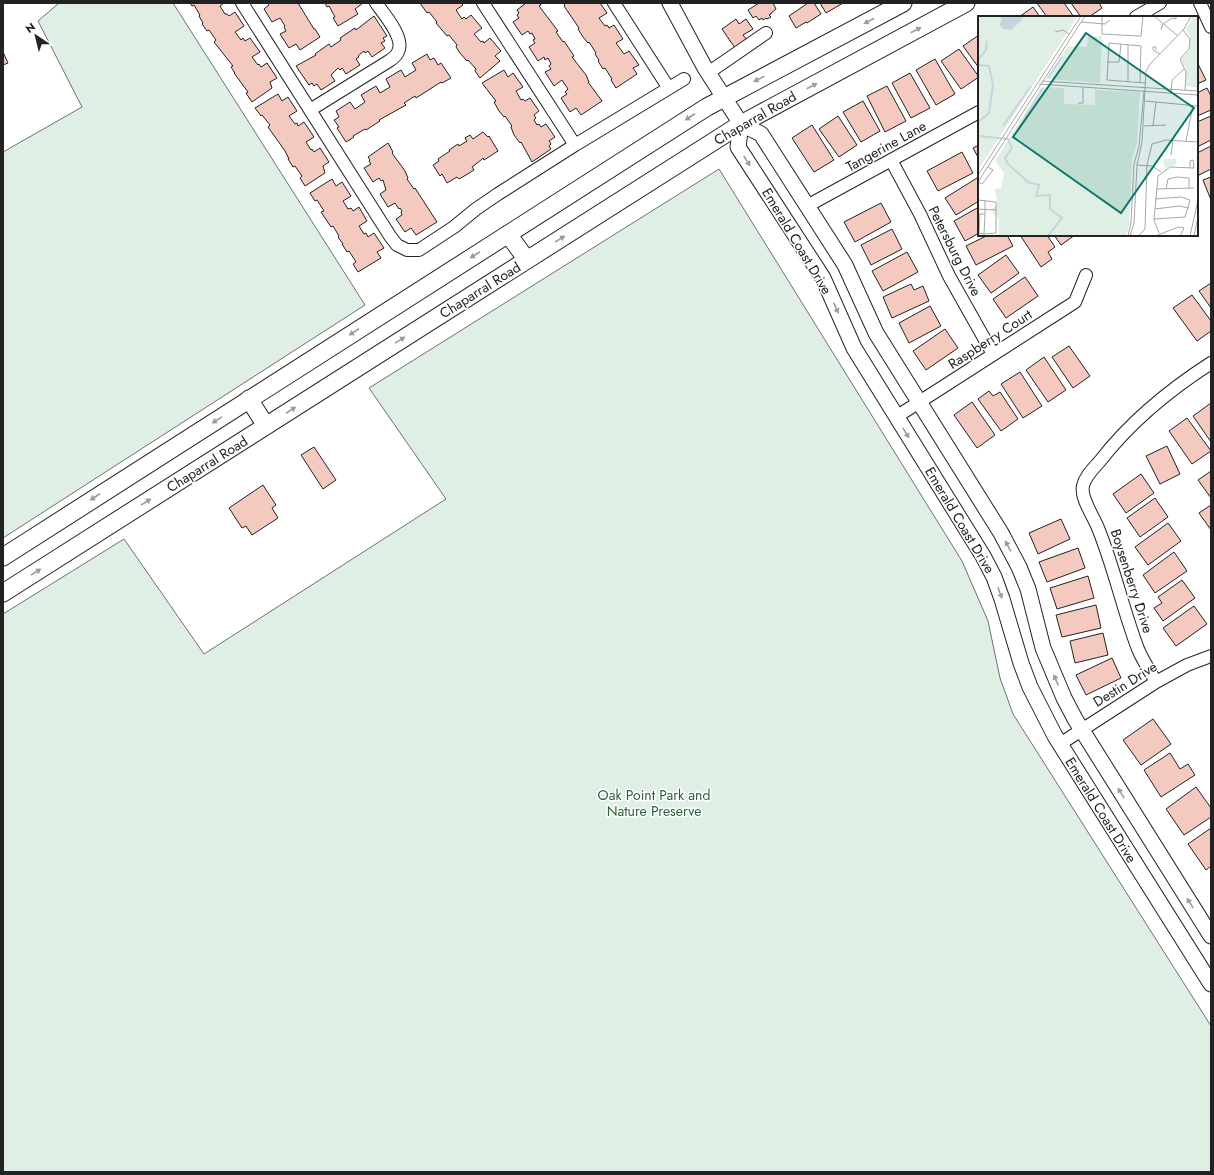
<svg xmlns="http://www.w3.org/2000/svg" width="1214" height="1175" viewBox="0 0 1214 1175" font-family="Jost,sans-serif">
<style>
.green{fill:#e0efe3;stroke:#6f6f6f}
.building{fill:#f3c9c0;stroke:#222}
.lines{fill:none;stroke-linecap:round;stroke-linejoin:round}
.minor-casing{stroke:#222;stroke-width:14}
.tertiary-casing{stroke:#222;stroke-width:17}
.secondary-casing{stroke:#222;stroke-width:19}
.minor{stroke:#fff;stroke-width:12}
.tertiary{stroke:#fff;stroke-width:15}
.secondary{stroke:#fff;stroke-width:17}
.oneway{fill:#9c9c9c}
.labels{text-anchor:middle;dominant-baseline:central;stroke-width:3;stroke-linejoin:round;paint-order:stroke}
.street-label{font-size:14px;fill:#222;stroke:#fff}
.park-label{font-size:14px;fill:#2f5e38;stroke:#fff}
.inset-river{fill:none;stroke:#c7d3dd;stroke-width:2}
.inset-road{fill:none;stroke:#a7a7a7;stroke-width:1}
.view{fill:#0f766e;fill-opacity:0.15;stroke:#0f766e;stroke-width:2}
.inset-edge{fill:none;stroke:#222;stroke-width:2}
</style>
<rect width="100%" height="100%" fill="#fff"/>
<path class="green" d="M59 3H173L365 305 3 538V152L82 107 38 21Z
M719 169 962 561 988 621 1000 678 1013 714 1211 1026V1172H3V614L124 539 204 654 446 499 369 388Z"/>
<path class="building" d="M190 3H224L220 6 225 14H227L229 16 235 12 244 26 235 32 241 40 243 38 245 41 250 38 260 52 252 57 258 65 259 64 261 67 267 63 277 78 270 82 272 88 252 102 246 93 248 92 234 73H235L231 67 233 66 214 42 216 40 209 30 207 31 202 24 203 23 199 16 200 15 194 5 192 6Z
M268 3H298L314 29H315L320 37 300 50 296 44 289 48 280 34 286 31 284 27 285 26 280 18 272 22 264 9 269 5Z
M325 3H363L355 9 358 14 338 26 333 18 335 17 329 6 327 7Z
M420 3H461L463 5 456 10 462 19 464 17 466 19 471 15 482 28 474 34 481 42 483 41 484 43 490 38 501 51 495 56 500 61 480 78 475 71 476 69 468 60 467 61 460 53 456 47 457 45 449 35 447 36 436 23 437 22 429 12 427 13Z
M526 3H540L541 5 539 6 558 31 556 32 563 42 564 41 574 56 572 57 586 75 589 82H588L602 101 581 115 576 108 570 112 561 98 567 94 565 92 568 89 562 80 554 86 545 72 551 69 549 66 551 64 548 58 545 60 544 57 538 61 529 47 535 43 533 40 535 39 532 33 530 34 528 31 522 35 513 22 519 18 517 15 519 13 517 10Z
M563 3H600L607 13 599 18 605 26 607 25 609 28 614 25 623 39 616 43 624 54 629 51 639 65 633 68 637 74 616 88 611 80 612 79 605 68 603 69 598 61 599 60 595 54 596 53 589 42 588 43 583 37 578 29 579 28 564 6 565 5Z
M759 3H773L776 9 771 13V14L769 15 771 17 767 19 766 18 763 20 762 18 759 20 756 16 753 18 748 10Z
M808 3H814L821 14 807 23 806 22 796 28 789 16Z
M820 3H843L826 13Z
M1037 3H1064L1074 17H1047Z
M1071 3H1099L1102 8 1089 17H1081Z
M1033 7 1040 17H1019Z
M374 16 387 36 383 38 385 41 381 43 385 48 372 57 368 51 365 53 364 51 358 56 359 57 356 59 360 65 346 74 342 68 340 70 338 68 331 75 335 81 321 90 317 84 314 86 312 83 309 85 296 66 316 55 315 54 329 44 331 47 341 40 340 38 355 28 356 30Z
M736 19 739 24 746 19 753 29 743 35 747 40 735 48 722 29Z
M979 35V68L963 46Z
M959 49 979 77 961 89 941 61Z
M3 52 8 63 3 65Z
M427 54 430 60 434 58 438 65 441 63 451 78 442 83 441 82 416 98 415 96 404 103 406 105 379 120 380 121 366 130 365 129 353 136 354 137 346 142 337 128 339 127 334 120 339 117 336 111 350 102 355 109 365 102 361 95 376 86 380 93 390 87 386 79 401 70 405 77 416 70 412 63Z
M935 59 955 94 936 105 916 70Z
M1197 62 1206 80 1197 84Z
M504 70 508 77 513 73 523 87 516 91 521 100 523 99 525 101 530 98 539 111 534 115 536 118 534 120 537 125 539 124 541 127 546 124 555 137 549 141 551 144 549 146 551 149 532 162 521 142 520 143 514 135 511 127 512 126 505 116 504 117 499 111 494 102 496 101 482 83Z
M910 73 930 108 911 118 892 83Z
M887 86 906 121 885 132 867 96Z
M1207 88 1211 96V110L1197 116V93Z
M278 94 282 101 288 97 297 111 289 116 295 124 297 123 298 126 304 122 314 137 306 142 311 150 312 149 314 152 320 148 329 162 323 166 325 173 305 186 300 178 302 176 295 166 293 167 288 159H289L285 151 268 127 270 125 262 115 261 116 255 108Z
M863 101 880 131 861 142 843 112Z
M838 116 857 145 839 157 819 129Z
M1211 116V140L1197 147V122Z
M812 125 834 160 814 172 792 138Z
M483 132 488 137 489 136 498 151 484 160 483 158 481 160 472 167 474 170 466 175 459 179 457 177 447 183 442 174 440 176 433 165 439 161 438 159 450 151 449 150 458 144 459 146 467 141 465 138 470 135 473 139Z
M388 143 393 152 392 153 405 171 408 178 407 179 414 189 415 188 437 222 416 235 411 228 405 232 396 219 402 215 401 212 402 211 400 208 399 209 395 203 388 207 380 194 386 190 383 180 381 181 379 178 373 182 364 168 371 164 369 161 370 160 368 157Z
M979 145V159L973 148Z
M1211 146V169L1199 175 1197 170V153Z
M962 152 973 173 938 191 927 171Z
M1211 177V200L1203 180Z
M977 178 979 181V201L956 215 945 198Z
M332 179 336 186 342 182 351 196 343 201 348 209 351 208 353 211 359 207 367 221 359 226 364 234 366 233 368 237 374 233 384 248 377 252 381 258 358 272 353 264 356 262 349 251 347 252 342 244H343L338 237 339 236 333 226 331 227 321 212 324 211 317 200 315 201 310 193Z
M881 203 891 222 855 242 844 222Z
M979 207V233L965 241 954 221Z
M892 229 902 249 871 265 861 245Z
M988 235H1007L1013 246 976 265 966 246Z
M1020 235H1047L1055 247 1048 252 1052 259 1041 267Z
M1054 235H1075L1061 245Z
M907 252 918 272 883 291 872 271Z
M1006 255 1019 273 991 293 978 275Z
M1025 277 1038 296 1006 318 993 299Z
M1211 283V308L1199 291Z
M911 284 914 290 923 286 929 301 892 318 883 297Z
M1192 295 1211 321V331L1197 341 1173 308Z
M930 306 941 326 909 343 899 323Z
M945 329 958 348 926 370 913 351Z
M1069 346 1090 376 1073 388 1052 357Z
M1044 357 1066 390 1048 402 1026 370Z
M1020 372 1042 406 1023 418 1001 384Z
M989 391 993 396 1000 392 1018 419 1001 431 978 399Z
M972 402 995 435 977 448 954 415Z
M1211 403V442L1193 416Z
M1187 418 1211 451 1192 464 1169 431Z
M1167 446 1180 474 1160 484 1146 456Z
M314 447 336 480 323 489 301 455Z
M1211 471V498L1198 480Z
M1141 474 1154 493 1126 513 1113 494Z
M263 485 276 505 272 508 278 518 252 535 246 526 242 528 229 508Z
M1155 498 1168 517 1140 537 1127 518Z
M1211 505V530L1199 513Z
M1061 519 1070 539 1038 554 1029 533Z
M1168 523 1181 541 1148 565 1135 547Z
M1078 548 1085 568 1047 582 1039 562Z
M1174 552 1187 571 1155 593 1143 575Z
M1088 576 1094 598 1057 609 1050 588Z
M1182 580 1195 598 1163 621 1154 608 1162 603 1158 597Z
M1096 605 1101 628 1062 637 1056 615Z
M1194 606 1207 624 1176 646 1163 628Z
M1103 633 1108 655 1075 663 1070 641Z
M1112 658 1121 678 1086 695 1076 675Z
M1153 719 1171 744 1141 765 1123 740Z
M1170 753 1180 769 1188 764 1195 775 1161 797 1144 770Z
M1196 787 1211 808V817L1184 835 1166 809Z
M1211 828V866L1206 870 1188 844Z"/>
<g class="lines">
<g class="minor-casing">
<path id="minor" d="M242 3 390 236 397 245 407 250H419L454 227 476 209 498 194 575 145 684 79
M483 3 575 145
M614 3 668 87
M1200 3 1211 27
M1136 17 1160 3
M708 73 766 33
M310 110 389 61C394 58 398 54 399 49 403 36 384 14 376 3
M891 160 920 214 949 276 993 354
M807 206 979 112
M896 417 1075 302 1086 275
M1156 682C1150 671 1143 661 1138 649 1123 610 1114 567 1098 528 1094 517 1080 498 1083 486 1085 476 1094 468 1100 461 1131 421 1169 390 1211 363
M1060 744 1156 682 1187 665 1211 656"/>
</g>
<g class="tertiary-casing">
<path id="tertiary" d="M670 3 705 68 741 124 761 134 845 265 876 333 1001 533 1019 567 1028 589 1043 648 1064 698 1075 719 1211 936
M741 124 738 147 823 278 854 348 983 556 994 577 1002 599 1021 663 1030 687 1055 736 1211 984"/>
</g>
<g class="secondary-casing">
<path id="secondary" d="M508 234 527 260
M249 399 266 426
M3 557 707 107 903 3
M3 593 741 124 966 3"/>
</g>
<use href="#minor" class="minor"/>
<use href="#tertiary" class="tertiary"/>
<use href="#secondary" class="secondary"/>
</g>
<defs><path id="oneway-solid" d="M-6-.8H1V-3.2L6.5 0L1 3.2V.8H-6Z"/></defs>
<g class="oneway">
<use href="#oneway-solid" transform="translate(869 21) rotate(152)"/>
<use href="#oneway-solid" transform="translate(916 30) rotate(-28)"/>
<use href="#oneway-solid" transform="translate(759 79) rotate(153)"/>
<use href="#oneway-solid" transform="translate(812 86) rotate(-28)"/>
<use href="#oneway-solid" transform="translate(690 117) rotate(147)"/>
<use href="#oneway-solid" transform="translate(747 161) rotate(57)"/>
<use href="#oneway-solid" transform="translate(560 239) rotate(-32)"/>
<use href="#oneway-solid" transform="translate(475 255) rotate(147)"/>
<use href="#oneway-solid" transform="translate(836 308) rotate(66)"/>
<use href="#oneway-solid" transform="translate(354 332) rotate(147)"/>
<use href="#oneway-solid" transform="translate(400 340) rotate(-32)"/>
<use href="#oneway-solid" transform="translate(291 410) rotate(-33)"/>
<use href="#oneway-solid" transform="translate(217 420) rotate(148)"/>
<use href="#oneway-solid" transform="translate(906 433) rotate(58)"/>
<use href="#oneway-solid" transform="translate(95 497) rotate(147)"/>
<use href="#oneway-solid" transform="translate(146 502) rotate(-32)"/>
<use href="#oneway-solid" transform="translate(1008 546) rotate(-118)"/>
<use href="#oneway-solid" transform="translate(36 572) rotate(-32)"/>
<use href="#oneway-solid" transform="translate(1000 593) rotate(70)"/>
<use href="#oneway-solid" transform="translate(1056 680) rotate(-113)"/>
<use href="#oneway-solid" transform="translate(1121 793) rotate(-122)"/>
<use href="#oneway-solid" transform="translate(1190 903) rotate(-122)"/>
</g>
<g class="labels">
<g class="street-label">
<text transform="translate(755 118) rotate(-30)">Chaparral Road</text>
<text transform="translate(886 146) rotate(-29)">Tangerine Lane</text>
<text transform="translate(797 241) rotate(59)">Emerald Coast Drive</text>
<text transform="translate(955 251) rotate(63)">Petersburg Drive</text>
<text transform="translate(480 290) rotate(-32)">Chaparral Road</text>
<text transform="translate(990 339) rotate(-33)">Raspberry Court</text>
<text transform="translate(207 464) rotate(-32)">Chaparral Road</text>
<text transform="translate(960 520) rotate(59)">Emerald Coast Drive</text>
<text transform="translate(1132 581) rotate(72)">Boysenberry Drive</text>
<text transform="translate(1125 684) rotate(-32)">Destin Drive</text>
<text transform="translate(1101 810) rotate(58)">Emerald Coast Drive</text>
</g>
<g class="park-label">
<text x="654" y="795">Oak Point Park and<tspan x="654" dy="16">Nature Preserve</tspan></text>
</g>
</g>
<g transform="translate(978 16)">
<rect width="220" height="220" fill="#fff"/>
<path d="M0 0H100L0 154ZM215 0H220V72L208 70V53L203 43 212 33V20L208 14ZM124 20 122 67 68 63 90 30 109 31 110 21ZM63 71 86 72V88L117 89V74L162 76 159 127 154 143 151 211 148 220H21V204L13 194 19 188 17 173 23 172 26 157 17 145ZM187 143H198V149L187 152 185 146Z" fill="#e0efe3"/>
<path d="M24 0H44V4L33 14 25 13 22 9Z" fill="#c7d3dd"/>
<path class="inset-river" d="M0 44 8 34 9 25M0 49 11 50 15 69 11 97 0 106M70 62 84 41M25 110 53 70M37 118 65 72M0 120 30 123 34 132 27 142 30 148 50 166 61 169 58 180 72 179V193L84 202 70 220"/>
<path class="inset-road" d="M124 0V18L161 20H163L165 0M176 0 200 20M103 6 127 8 132 4M183 14 185 8 194 2 198 3V0M205 14 212 23 211 33 202 43 208 56 207 75M77 16 85 14 91 18M150 29V65M178 34V31H175V34L182 38M129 46H141L143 28M64 65 220 75M162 66 163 30 131 27 129 64 167 67M61 68 220 79M193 77 194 64 206 53M167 85 220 90M100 87H105V71M166 110 188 109M175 110 178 86M208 125 215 89M193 139 195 124M159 149 174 150 183 156M0 159 103 0M0 166 4 168 15 154 10 151M0 166 107 0M178 173 216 172M188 173 190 163 199 161 211 162V172M0 184 18 186V194L0 193M177 193 201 190 211 192M0 198H2L1 217M7 198V185M176 203 207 201 212 184 203 181 177 183M1 217 6 218 7 198H2M181 217 176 204 180 160 192 151 216 152 215 144 212 145V151M6 218 18 217V194M150 220 153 207 156 148 161 130 166 75M152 220 156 207 159 149 164 126 168 55 172 48 206 13 213 0M160 220 167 213 169 149 174 128 188 124 220 126M177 220 201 211 206 212 202 220M212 220 220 184M216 220 220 201"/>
<path class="view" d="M108 17 216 92 143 197 35 121Z"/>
<rect width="220" height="220" class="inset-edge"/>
</g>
<rect width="1214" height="1175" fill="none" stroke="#222222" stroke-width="8"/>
<g transform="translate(36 36) rotate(325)" stroke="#ffffff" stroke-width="3" paint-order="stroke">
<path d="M0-3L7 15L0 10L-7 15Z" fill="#222222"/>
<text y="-6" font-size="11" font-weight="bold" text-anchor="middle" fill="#222222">N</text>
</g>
</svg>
